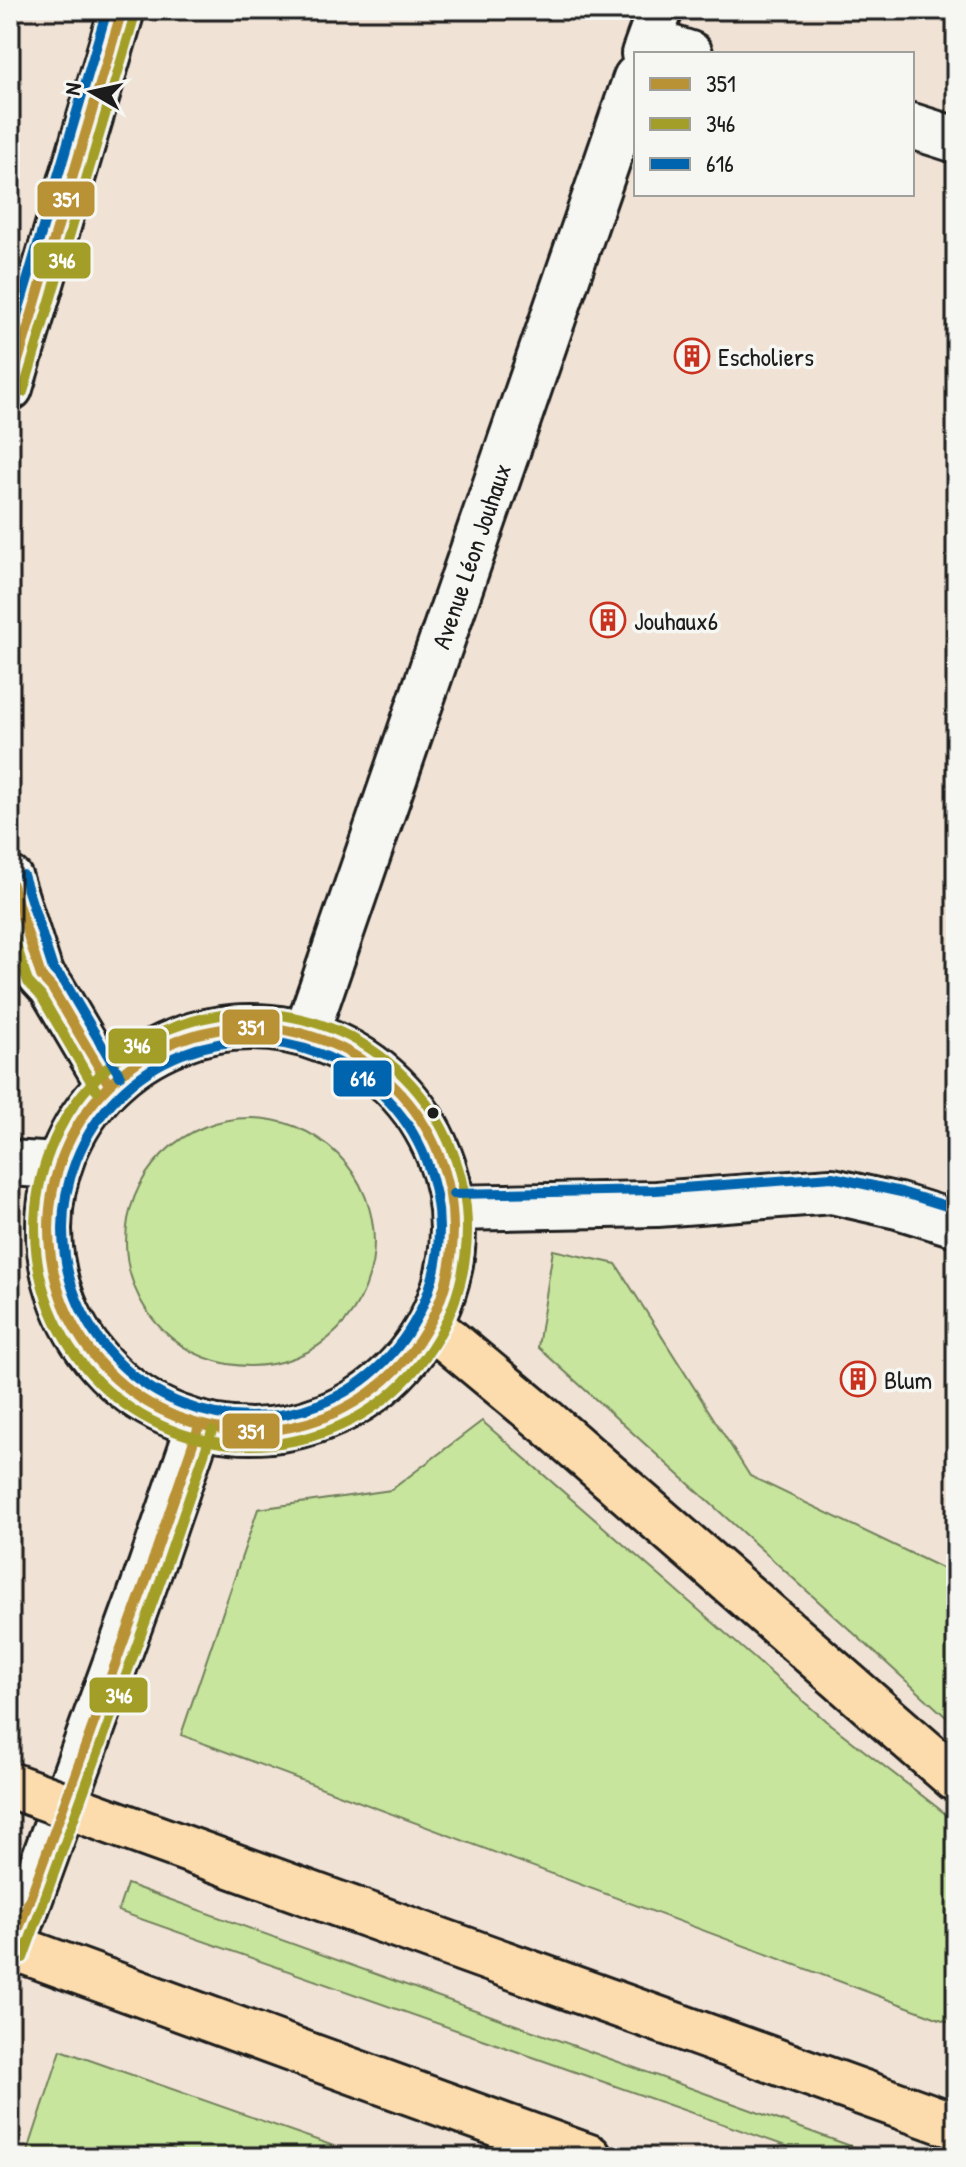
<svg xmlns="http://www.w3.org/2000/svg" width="966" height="2167" viewBox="0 0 966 2167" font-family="'Patrick Hand',sans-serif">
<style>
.green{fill:#c7e59d;stroke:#72805c;stroke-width:2}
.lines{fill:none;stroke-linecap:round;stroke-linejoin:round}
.minor-casing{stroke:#1c1c1c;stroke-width:50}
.highway-casing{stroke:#1c1c1c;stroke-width:50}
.minor{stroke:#f6f6f2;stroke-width:44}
.highway{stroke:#fcdcac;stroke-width:44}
.highway-bridge-casing{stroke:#1c1c1c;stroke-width:50;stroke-linecap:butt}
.highway-bridge{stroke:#fcdcac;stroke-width:44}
.bus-1-casing{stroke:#f6f6f2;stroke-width:16}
.bus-2-casing{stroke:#f6f6f2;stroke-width:16}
.bus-3-casing{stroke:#f6f6f2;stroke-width:16}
.bus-1{stroke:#b99235;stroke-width:10}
.bus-2{stroke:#a29e27;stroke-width:10}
.bus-3{stroke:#0065ae;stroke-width:10}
.bus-dot{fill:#1c1c1c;stroke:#f6f6f2;stroke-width:3}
.labels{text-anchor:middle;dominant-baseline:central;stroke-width:7;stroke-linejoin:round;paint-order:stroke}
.poi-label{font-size:26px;fill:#1c1c1c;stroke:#f6f6f2;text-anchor:start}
.street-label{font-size:26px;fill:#1c1c1c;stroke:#f6f6f2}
.line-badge{stroke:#f6f6f2;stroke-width:3}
.badge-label{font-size:22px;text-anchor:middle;font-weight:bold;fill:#fff}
</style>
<rect width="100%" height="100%" fill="#f0e2d5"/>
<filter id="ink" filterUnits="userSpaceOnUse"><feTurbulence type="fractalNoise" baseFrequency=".0125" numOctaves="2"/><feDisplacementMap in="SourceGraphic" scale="16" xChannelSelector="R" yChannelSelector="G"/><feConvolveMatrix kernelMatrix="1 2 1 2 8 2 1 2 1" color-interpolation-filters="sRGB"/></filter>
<g filter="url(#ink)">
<path class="green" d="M126 1242a124 124 0 1 1 248 0a124 124 0 1 1-248 0Z
M553 1250 616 1264 750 1476 956 1575V1726L538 1347Z
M482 1421 826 1721 956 1822V2025L181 1735 258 1509 391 1490Z
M127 1884 881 2157H817L118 1911Z
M61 2050 365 2157H26Z"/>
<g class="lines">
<g class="minor-casing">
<path id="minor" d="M649 41 690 54
M644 54 660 10
M912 126 956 140
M10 388 122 10
M10 879 41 976 52 988 108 1083
M49 1229a202 202 0 1 1 404 0a202 202 0 1 1-404 0Z
M306 1034 636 78
M10 1163 57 1166
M453 1208 657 1204 832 1191 898 1206 956 1224
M10 1953 151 1566 199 1426"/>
</g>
<g class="highway-casing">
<path id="highway" d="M430 1325 548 1423 956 1779
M352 1909 956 2126
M305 2054 589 2157"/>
</g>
<use href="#minor" class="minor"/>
<use href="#highway" class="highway"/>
<g class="highway-bridge-casing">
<path id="highway-bridge" d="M10 1785 352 1909
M10 1946 305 2054"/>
</g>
<use href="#highway-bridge" class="highway-bridge"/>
<g class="bus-1-casing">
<path id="bus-1" d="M10 388 122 10
M10 879 41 976 52 988 108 1083
M49 1229a202 202 0 1 1 404 0a202 202 0 1 1-404 0Z
M10 1953 151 1566 199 1426"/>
</g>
<g class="bus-2-casing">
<path id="bus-2" d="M23 392 135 14
M10 925 28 982 41 996 96 1090
M35 1229a216 216 0 1 1 432 0a216 216 0 1 1-432 0Z
M23 1958 164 1571 212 1431"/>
</g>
<g class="bus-3-casing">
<path id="bus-3" d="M10 339 107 10
M23 875 53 969 64 981 120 1076
M63 1229a188 188 0 1 1 376 0a188 188 0 1 1-376 0Z
M453 1194 656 1190 832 1177 901 1192 956 1209"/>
</g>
<use href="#bus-1" class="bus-1"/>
<use href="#bus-2" class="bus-2"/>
<use href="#bus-3" class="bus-3"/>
</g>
</g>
<defs>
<g id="building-ring" transform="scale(1.8)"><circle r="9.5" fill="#f6f6f2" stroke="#c8321e" stroke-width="1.5"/><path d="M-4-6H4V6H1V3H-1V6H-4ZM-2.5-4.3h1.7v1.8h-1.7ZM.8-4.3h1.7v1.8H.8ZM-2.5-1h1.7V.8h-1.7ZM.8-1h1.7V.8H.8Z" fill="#c8321e"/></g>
</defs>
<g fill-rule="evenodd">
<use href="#building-ring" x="692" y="356"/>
<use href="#building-ring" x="608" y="620"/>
<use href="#building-ring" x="858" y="1379"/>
</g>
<circle class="bus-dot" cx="433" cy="1113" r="7"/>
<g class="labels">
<g class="poi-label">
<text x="718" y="356">Escholiers</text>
<text x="634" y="620">Jouhaux6</text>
<text x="884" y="1379">Blum</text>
</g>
<g class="street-label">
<text transform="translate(471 556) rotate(-71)">Avenue Léon Jouhaux</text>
</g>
</g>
<g class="line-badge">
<rect x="36" y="180" width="60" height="38" rx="8" fill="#b99235"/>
<rect x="32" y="241" width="60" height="39" rx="8" fill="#a29e27"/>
<rect x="221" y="1008" width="60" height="38" rx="8" fill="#b99235"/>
<rect x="107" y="1027" width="61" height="38" rx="8" fill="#a29e27"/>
<rect x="332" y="1059" width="61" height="39" rx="8" fill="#0065ae"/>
<rect x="221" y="1412" width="60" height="38" rx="8" fill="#b99235"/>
<rect x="88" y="1676" width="61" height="38" rx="8" fill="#a29e27"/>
</g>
<g class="badge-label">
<text x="66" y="207">351</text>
<text x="62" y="268">346</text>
<text x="251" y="1035">351</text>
<text x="137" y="1053">346</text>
<text x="363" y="1086">616</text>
<text x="251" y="1439">351</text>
<text x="119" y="1703">346</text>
</g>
<rect width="966" height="2167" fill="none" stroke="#f6f6f2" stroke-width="40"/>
<rect x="20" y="20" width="926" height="2127" fill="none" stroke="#1c1c1c" stroke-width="3" filter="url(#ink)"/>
<rect x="634" y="52" width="280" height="144" fill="#f6f6f2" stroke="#9f9f9c" stroke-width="2"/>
<rect x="650" y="78" width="40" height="12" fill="#b99235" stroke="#9f9f9c" stroke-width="2"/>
<text x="706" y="92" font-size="24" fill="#1c1c1c">351</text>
<rect x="650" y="118" width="40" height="12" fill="#a29e27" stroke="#9f9f9c" stroke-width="2"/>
<text x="706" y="132" font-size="24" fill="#1c1c1c">346</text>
<rect x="650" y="158" width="40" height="12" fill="#0065ae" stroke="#9f9f9c" stroke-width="2"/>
<text x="706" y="172" font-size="24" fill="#1c1c1c">616</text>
<g transform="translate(92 92) rotate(279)" stroke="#f6f6f2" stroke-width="6" paint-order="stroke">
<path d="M0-6L14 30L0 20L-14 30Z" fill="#1c1c1c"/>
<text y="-12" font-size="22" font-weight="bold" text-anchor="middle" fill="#1c1c1c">N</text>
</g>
</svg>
